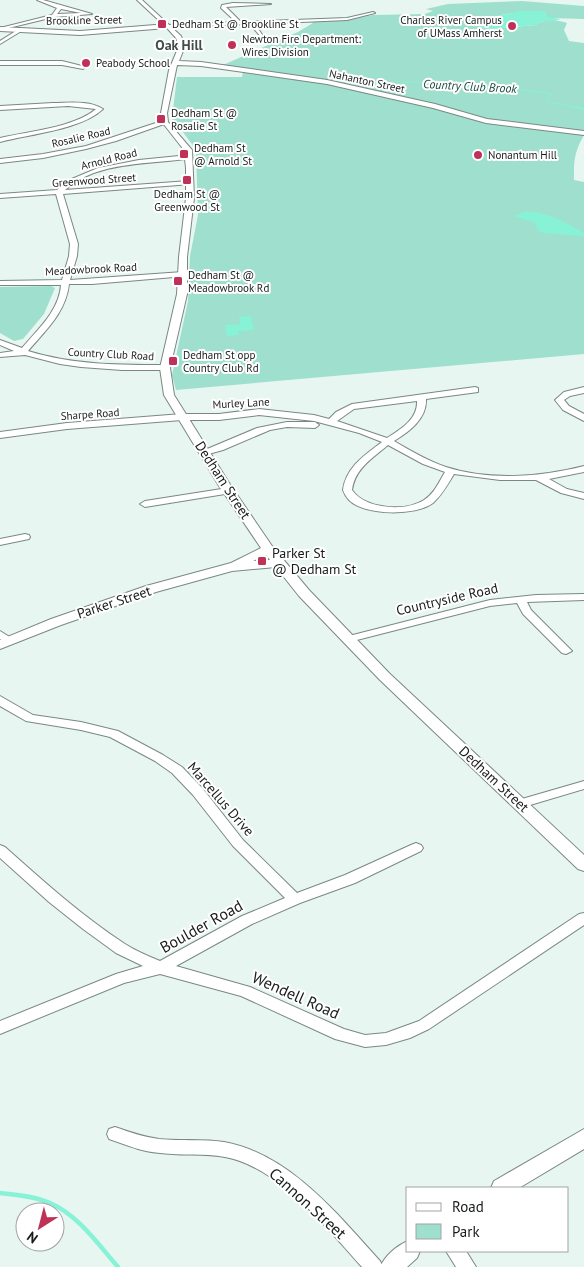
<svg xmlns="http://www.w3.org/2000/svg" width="584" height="1267" viewBox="0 0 584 1267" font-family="'PT Sans',sans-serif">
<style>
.green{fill:#9fdfcd}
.water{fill:#87f2d6}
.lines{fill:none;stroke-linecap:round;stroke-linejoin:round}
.stream-far2{stroke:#87f2d6;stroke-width:1}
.stream-far1{stroke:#87f2d6;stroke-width:2}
.stream{stroke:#87f2d6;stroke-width:4.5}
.minor-casing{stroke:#7a8883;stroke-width:2}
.major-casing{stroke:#7a8883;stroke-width:2}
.minor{fill:#fff;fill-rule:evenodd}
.major{fill:#fff;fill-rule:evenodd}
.poi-dot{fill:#c03158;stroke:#fff;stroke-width:2}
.labels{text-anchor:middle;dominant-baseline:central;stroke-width:4;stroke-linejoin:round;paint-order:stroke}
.far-street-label{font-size:11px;fill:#171c1a;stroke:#fff}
.far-poi-label{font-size:11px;fill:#171c1a;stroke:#fff;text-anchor:start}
.far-water-label{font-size:12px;font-style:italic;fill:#19493e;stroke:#fff}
.far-quarter-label{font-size:14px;font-weight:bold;fill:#424e4a;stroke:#fff}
.street-label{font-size:14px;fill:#171c1a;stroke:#fff}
.poi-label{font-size:14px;fill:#171c1a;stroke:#fff;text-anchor:start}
.near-street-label{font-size:16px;fill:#171c1a;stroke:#fff}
</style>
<rect width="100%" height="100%" fill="#e7f6f1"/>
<path class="green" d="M522 1 584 6V19L548 18 546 17 545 11C519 15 502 8 479 27L492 29 536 25C542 19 559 20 567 23L564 30 569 41 584 43V131L493 120 429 102 338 82 223 65 298 32 313 23 309 21 345 20 373 15 425 14 433 11 426 9 448 4Z
M243 72 334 85 445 111 485 122 584 135C574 153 574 160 574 180L584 182V354L176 390 172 375 188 301 190 256 198 215 196 152 192 144 172 118 177 77H242Z
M51 286 55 288 44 314 23 339 14 341 0 333V287Z"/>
<path class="water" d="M520 11H546L547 17 560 19C552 24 543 18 536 25L492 29 479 27 493 17Z
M524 212C544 210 567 223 584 233V236L544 233 538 231 535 223 514 216Z
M251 316 254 330 238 331 239 335 227 336 225 325 240 324 239 317Z"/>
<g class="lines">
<path class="stream-far2" d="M401 82C451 84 502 86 552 94L547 100 548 102 581 108"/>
<path class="stream-far1" d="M575 107 584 109"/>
<path class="stream" d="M0 1193C16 1195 35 1196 50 1203 78 1215 98 1244 118 1267"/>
<g class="minor-casing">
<path id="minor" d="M37 0H43L92 14 54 17 0 30V28L52 15 57 8ZM61 9 81 13 57 14Z
M137 0H142L169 25 236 22 221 8 222 5 233 3 271 4 226 7 241 22 347 18 373 12 375 13 347 20 255 24 263 36 261 37 250 24 166 27Z
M19 29 23 30 0 44V41Z
M0 61H62L86 67 83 69 62 65H0Z
M53 103C69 103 89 100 103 109 81 130 29 134 0 142V138C29 131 73 128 96 109L68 106 0 110V106Z
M165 120 167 123 116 141 86 149 43 158 0 163V159L43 154 86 146Z
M189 155 191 156V158C151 165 98 160 65 190L189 181 191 182V184L63 194 78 244 77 256 70 280 183 272 187 274 186 276 92 284H69C66 312 46 330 28 351 73 365 119 365 165 365L169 368 168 370H122L81 367 60 364 25 355 0 357V353L14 351 0 345V340L22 348C38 329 59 311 61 285H0V281L62 280 69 256 70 244 56 194 0 198V194L57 190 67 181 98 168 139 160Z
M475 387 478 388V392L426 399C427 419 409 432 394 441 411 451 428 461 446 467 489 481 541 477 584 466V472L549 479 567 489 584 493V499L561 493 536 480H500L454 474C448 484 442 495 433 503 416 516 365 516 349 500 346 497 344 493 343 490 346 467 365 455 382 442L359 433 314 421 259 415 219 420H182L67 429 0 438V432L67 423 182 414H219L259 409 314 415 329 419 336 412 352 404ZM417 401C418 419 401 429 387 438L337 421 354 409ZM388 445 423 464 445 472C439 482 434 494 424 500 405 512 365 509 352 490 355 468 373 458 388 445Z
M584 387V393L570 396 564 400 569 406 584 414V421L563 410 555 400 564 392Z
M287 422H315L319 425 315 428 287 427 270 430 223 450 205 455 200 452 257 428Z
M228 488 231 489 233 491 231 493 145 507 140 504 145 501Z
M25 534 29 535 30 537 29 539 0 545V539Z
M584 594V600L527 602 531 610 572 651 566 654 562 653 523 614 517 603 490 606 349 642 343 639 345 637 490 600 536 595Z
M0 631 16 641 14 643H6L0 639Z
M0 696 33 715 81 722 118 731 163 755 182 767 203 789 243 840 297 893 345 875 411 845 416 843 421 845 423 848 421 851 355 883 300 903 252 924 176 966 250 987 344 1029 365 1035 386 1033 419 1021 579 914 584 913V925L429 1029 410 1038 386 1045 365 1047 335 1039 241 996 160 974 124 983 0 1034V1021L116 974 143 966 116 953 83 929 49 902 0 858V845L5 847C43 881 82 916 125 944 136 951 148 956 160 961L242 916 285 898 233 846 193 795 172 773 155 761 110 737 81 730 26 721 0 706Z
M584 781V789L520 808 515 807 513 804 515 801Z
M115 1127C129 1132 144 1137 159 1139 181 1141 203 1139 224 1142 290 1154 338 1215 380 1261L383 1267H362C327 1228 279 1167 225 1157 204 1153 182 1156 160 1153 143 1152 126 1145 109 1139L107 1134 109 1129Z
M446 1251H466L476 1267H456Z"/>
</g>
<g class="major-casing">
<path id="major" d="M168 24 181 36 185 46 179 61 201 62 327 80 435 104 487 119 584 131V135L486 123 433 108 327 84 201 66 177 65 167 113 168 122 192 150 194 198 187 257V294L170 368 174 395 231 486 272 546 309 590 390 674 584 855V871L578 869 380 680 299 596 276 567 232 571 156 592 61 625 0 649V640L51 619 146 586 231 563 261 548 219 486 164 395 160 368 177 294 179 257 186 198V168L184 150 162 122 161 113 169 70 179 46 176 38 167 28 80 35 0 31V27L80 31ZM266 555 270 560 253 561Z
M584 1129V1149L519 1188H491L494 1181Z
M408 1241V1251H420L417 1258 407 1267H380C385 1256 396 1246 408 1241Z"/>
</g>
<use href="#minor" class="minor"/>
<use href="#major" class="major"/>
</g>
<g class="poi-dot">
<rect x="157" y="19" width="10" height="10" rx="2.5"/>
<circle cx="512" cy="26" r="5"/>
<circle cx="232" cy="45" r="5"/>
<circle cx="86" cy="63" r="5"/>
<rect x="156" y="114" width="10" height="10" rx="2.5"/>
<rect x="179" y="149" width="10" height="10" rx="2.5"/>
<circle cx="478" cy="155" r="5"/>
<rect x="182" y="175" width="10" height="10" rx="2.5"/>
<rect x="173" y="276" width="10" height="10" rx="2.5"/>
<rect x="168" y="356" width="10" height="10" rx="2.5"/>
<rect x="257" y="556" width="10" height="10" rx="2.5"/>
</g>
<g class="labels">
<g class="far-street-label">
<text transform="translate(84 20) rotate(-1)">Brookline Street</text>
<text transform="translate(367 81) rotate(12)">Nahanton Street</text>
<text transform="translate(81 137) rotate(-13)">Rosalie Road</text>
<text transform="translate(109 159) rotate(-14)">Arnold Road</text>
<text transform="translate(94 180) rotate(-4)">Greenwood Street</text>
<text transform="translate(91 269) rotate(-3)">Meadowbrook Road</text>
<text transform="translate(111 354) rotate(3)">Country Club Road</text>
<text transform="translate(241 403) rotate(-3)">Murley Lane</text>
<text transform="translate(90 414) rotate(-4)">Sharpe Road</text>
</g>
<g class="far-poi-label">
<text x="502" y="20" text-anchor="end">Charles River Campus<tspan x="502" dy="13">of UMass Amherst</tspan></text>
<text x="172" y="24">Dedham St @ Brookline St</text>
<text x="242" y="39">Newton Fire Department:<tspan x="242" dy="13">Wires Division</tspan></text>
<text x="96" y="63">Peabody School</text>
<text x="171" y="113">Dedham St @<tspan x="171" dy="13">Rosalie St</tspan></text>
<text x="194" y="148">Dedham St<tspan x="194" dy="13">@ Arnold St</tspan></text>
<text x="488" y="155">Nonantum Hill</text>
<text x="187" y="194" text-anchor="middle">Dedham St @<tspan x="187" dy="13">Greenwood St</tspan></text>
<text x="188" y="275">Dedham St @<tspan x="188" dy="13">Meadowbrook Rd</tspan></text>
<text x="183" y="355">Dedham St opp<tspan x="183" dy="13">Country Club Rd</tspan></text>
</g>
<g class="far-water-label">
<text transform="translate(470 86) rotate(3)">Country Club Brook</text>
</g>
<g class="far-quarter-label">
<text x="179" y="45">Oak Hill</text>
</g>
<g class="street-label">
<text transform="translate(223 480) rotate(57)">Dedham Street</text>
<text transform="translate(447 599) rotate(-13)">Countryside Road</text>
<text transform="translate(114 602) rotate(-18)">Parker Street</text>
<text transform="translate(494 779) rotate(43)">Dedham Street</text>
<text transform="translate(221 799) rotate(49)">Marcellus Drive</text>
</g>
<g class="poi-label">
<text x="272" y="553">Parker St<tspan x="272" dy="16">@ Dedham St</tspan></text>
</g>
<g class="near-street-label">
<text transform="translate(201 926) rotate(-29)">Boulder Road</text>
<text transform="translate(296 995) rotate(24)">Wendell Road</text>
<text transform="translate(308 1203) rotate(42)">Cannon Street</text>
</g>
</g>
<rect x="406" y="1187" width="162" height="65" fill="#ffffff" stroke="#a2a4a3"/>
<rect x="416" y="1203" width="25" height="8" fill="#ffffff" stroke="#a2a4a3"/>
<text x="452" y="1212" font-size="15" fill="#171c1a">Road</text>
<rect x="416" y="1224" width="25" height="15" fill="#9fdfcd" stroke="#a2a4a3"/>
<text x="452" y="1237" font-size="15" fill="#171c1a">Park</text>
<g transform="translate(40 1227) rotate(216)"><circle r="24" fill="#ffffff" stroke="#a2a4a3"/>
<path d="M0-4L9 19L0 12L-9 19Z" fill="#c03158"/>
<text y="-8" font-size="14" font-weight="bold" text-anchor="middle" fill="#171c1a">N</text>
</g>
</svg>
